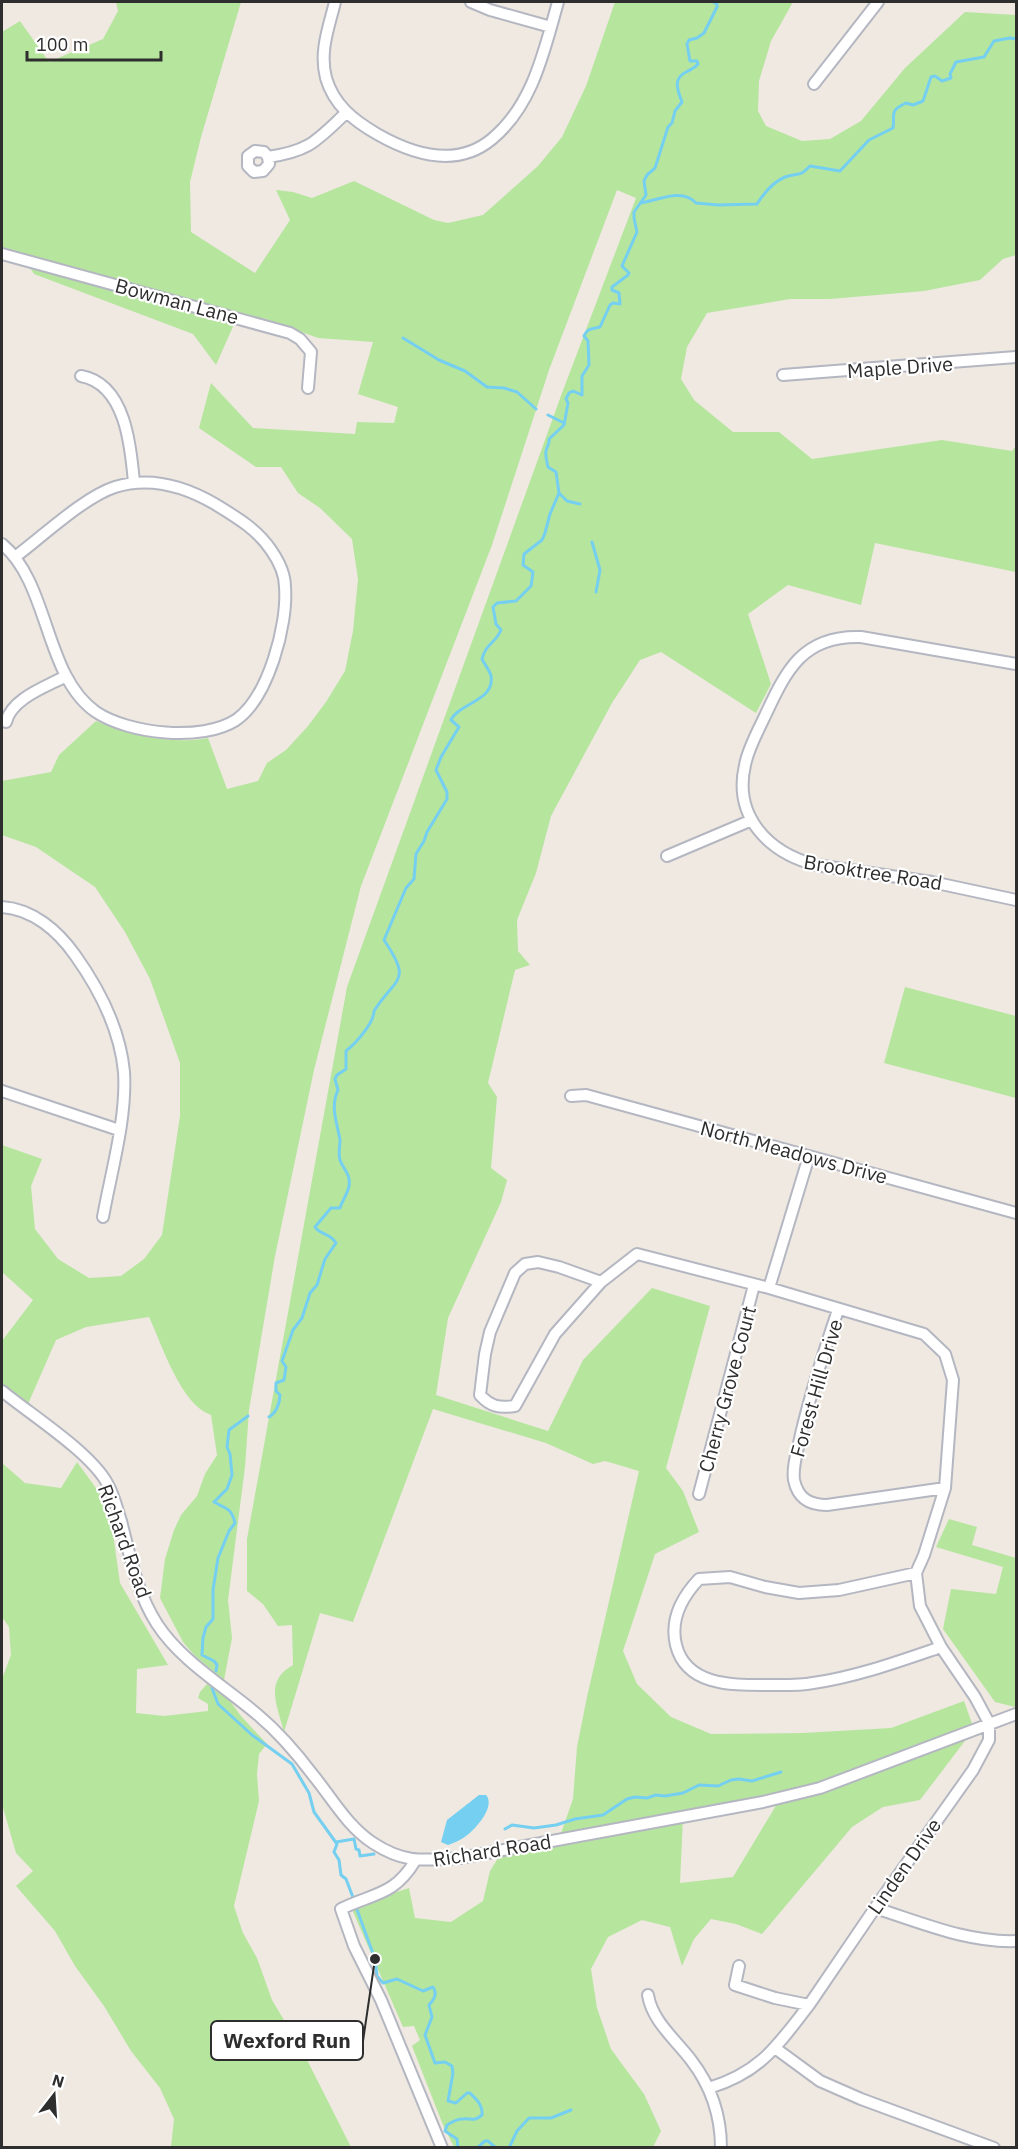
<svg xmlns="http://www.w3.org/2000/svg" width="1018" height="2149" viewBox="0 0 1018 2149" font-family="'IBM Plex Sans',sans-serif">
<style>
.green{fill:#b6e59e;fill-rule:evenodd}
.water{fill:#75cff0}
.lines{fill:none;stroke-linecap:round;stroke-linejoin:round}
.stream{stroke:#75cff0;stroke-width:3}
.minor-casing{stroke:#b4b7c1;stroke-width:14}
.minor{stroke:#fff;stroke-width:10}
.labels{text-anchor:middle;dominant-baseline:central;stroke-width:4.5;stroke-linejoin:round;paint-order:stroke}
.street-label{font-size:20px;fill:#2e2e2e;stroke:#fff}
.leader{fill:none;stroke:#2e2e2e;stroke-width:2}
.callout-dot{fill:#2e2e2e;stroke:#fff;stroke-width:2}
.callout{fill:#fff;stroke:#2e2e2e;stroke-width:2}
.callout-label{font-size:21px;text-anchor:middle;font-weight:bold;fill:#2e2e2e}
</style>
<rect width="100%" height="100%" fill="#efe9e1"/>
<path class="green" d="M116 2H241L201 137 190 182 191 232 255 273 290 220 276 190 293 192 312 198 354 181 434 220 448 223 483 215 538 166 562 137 586 86 615 2H793L771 41 759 81 758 111 766 126 802 141 830 139 861 121 905 68 965 12 1016 15V255L1003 259 980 280 924 291 830 299H790L707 313 687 347 681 379 694 400 733 432H779L812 459 942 440 1012 451 1016 446V572L875 543 861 605 788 585 748 614 771 684 756 713 661 652 640 660 612 703 551 816 536 873 517 920 518 951 530 965 515 970 488 1083 497 1097 491 1168 507 1180 501 1202 448 1318 436 1395 548 1431 583 1360 652 1288 710 1306 666 1468 683 1491 699 1532 655 1554 623 1651 637 1684 671 1717 711 1734 803 1733 891 1728 964 1701 974 1729 920 1800 883 1807 852 1827 762 1934 736 1924 711 1919 694 1939 682 1966 670 1927 642 1920 608 1937 591 1969 597 2008 611 2049 644 2094 661 2131 653 2147H454L443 2125 412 2046 420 2040 414 2026 403 2027 351 1907 409 1888 415 1918 451 1922 483 1901 490 1871 503 1850 559 1839 573 1799 577 1747 587 1697 639 1471 605 1461 593 1464 546 1443 433 1409 353 1622 320 1613 284 1732C277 1705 264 1681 293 1665L292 1625 278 1626 263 1604 247 1591V1539L347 987 562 393 636 198 617 190 549 370 492 545 361 886 314 1070 275 1256 249 1410 245 1467 228 1600 232 1638 224 1680 195 1656 183 1642 160 1598 165 1559 174 1530 181 1515 197 1496 205 1474 217 1455 211 1415C181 1405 162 1345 149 1317L86 1327 56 1340 28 1404 2 1385V1341L33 1300 2 1272V1145L42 1159 31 1186 35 1229 58 1259 89 1278 121 1276 144 1259 162 1235 180 1116V1063L150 979 125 932 95 887 36 847 2 835V781L51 772 59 755 96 721C128 735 172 745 208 738L227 789 258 781 267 763 286 750 308 726 326 702 345 671 353 631 358 579 352 539 320 508 298 493 281 467H256L199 428 211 383 253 428 355 434 357 422 394 423 398 407 358 394 373 342 318 338 263 318 235 322 216 365 193 334 34 274 29 266 2 250V32L20 21 49 62 103 39 118 11ZM780 1799 733 1877 680 1883 683 1817Z
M905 987 1016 1016V1098L884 1063Z
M77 1462 109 1506 120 1583 168 1665 137 1669 136 1713 164 1716 208 1711V1704L198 1698 200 1692 207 1684 227 1697 241 1716 267 1744 259 1754 257 1774 259 1801 234 1906 243 1933 257 1958 272 2000 302 2050 351 2147H171L174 2119 160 2088 131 2051 104 2006 75 1966 55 1931 16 1886 33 1871 16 1853 2 1804V1679L11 1655 9 1627 2 1617V1463L25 1483 61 1488Z
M949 1519 977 1527 972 1545 1016 1558 1015 1707 995 1702 943 1629 951 1589 996 1594 1003 1567 936 1547Z"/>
<path class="water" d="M479 1795H486C496 1806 476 1829 466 1836 461 1840 454 1843 448 1845L441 1842 447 1820Z"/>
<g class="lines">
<path class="stream" d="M641 203C659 200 682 188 696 203L718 205 757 204C764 193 773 182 785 177 800 172 798 178 810 166L840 171 869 140 893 128C895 113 889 111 906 103L913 105 923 101 931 77 935 76 942 81 951 78 950 74 956 62 984 57 994 41 1010 38 1016 39
M403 338 439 360 465 371 487 387 504 388 517 392 536 409
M548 415 564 423
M559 493 567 501 580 504
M592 542 600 570 596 592
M269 1417C276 1413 280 1403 280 1395L276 1391V1383L284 1380 286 1367 282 1361 293 1330 302 1318 310 1293 317 1285 325 1259 336 1243C330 1233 320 1235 315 1227L331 1208H340C342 1201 348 1193 349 1186 351 1174 343 1169 340 1160 338 1154 340 1146 340 1140 337 1122 330 1107 338 1090L335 1079 337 1075 346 1069V1051C356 1043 374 1023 374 1011 396 976 413 983 384 940L406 888 414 879 416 854 424 841 427 832 447 799V792L436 770 441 757 459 727 451 720C459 703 495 701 491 676 490 671 485 665 482 659 486 643 495 644 501 630L496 624 493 607 497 603 516 601 531 586 533 572 523 565 524 554 542 540 545 533 550 514 559 493 556 472 548 467C547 462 545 456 546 451 547 446 550 444 549 439L564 425 568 403 566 399 569 393 573 391 582 395V376L589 365 588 341 584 336C587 328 592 329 600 327L610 305 613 303 620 304 619 293 612 290V287L628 275 629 273 622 266 637 232 634 218V212L646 195 644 181 647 175 655 168 668 127 672 123 675 111 682 102C678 91 672 79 686 72 691 69 694 69 698 64L697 61H690L687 44 689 40 697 38 704 33 717 7V4L713 2
M216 1671 217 1665 214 1661 202 1655 203 1638 206 1627 213 1619V1590L218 1558 229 1531 235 1523C231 1507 226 1509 214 1502L227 1489 232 1475 230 1454 227 1447 229 1430 248 1416
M212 1688 218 1704 252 1735 292 1764 309 1793 314 1812 337 1844 334 1852 339 1860 341 1875 346 1879 354 1900
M505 1829 512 1825 534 1828 556 1825 575 1819 603 1815 627 1799 635 1797 647 1798 656 1795 665 1796 683 1793 699 1785 718 1786 731 1780 739 1779 752 1781 781 1772
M336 1842 354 1839 356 1849 359 1850 360 1856 374 1854
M356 1907 375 1959 377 1976 383 1983 397 1979 423 1991 433 1987C438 1994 434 2000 429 2005L432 2017 425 2035 435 2063 445 2062 452 2066 453 2073 448 2101 456 2103 467 2093H470C477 2100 483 2105 482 2115 474 2122 471 2118 462 2119 456 2119 451 2123 447 2125L445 2131 457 2139 458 2148
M477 2148 485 2141H488L496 2148
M509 2148 517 2131 529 2118H551L571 2110"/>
<g class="minor-casing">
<path id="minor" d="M335 2C329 27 319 51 326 78 334 105 353 120 377 134 412 154 456 169 492 139 533 105 544 51 558 2
M471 2 490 10 551 27
M814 84 878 2
M268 157 269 164 263 171 254 172 248 166V156L255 151 264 152 268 157C310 151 316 141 346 113
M2 254 290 333 300 339 311 352 308 388
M783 375 1016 357
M81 376C126 384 131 448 134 483
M2 544C50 584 44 676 96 712 129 734 202 742 236 720 268 698 288 625 285 587 285 574 278 560 271 550 257 529 236 517 215 504 184 486 150 476 115 487 84 497 42 537 15 557
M1016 664 861 637C802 635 786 671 764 718 757 733 748 749 745 765 733 817 769 853 816 865L932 882 1016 900
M6 722C12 698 46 687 66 676
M667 856 752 820
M2 907C33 909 58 931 75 955 100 990 120 1029 124 1072 127 1118 111 1172 103 1217
M2 1091 119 1130
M571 1096 586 1095 1016 1213
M538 1262 559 1267 601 1282 555 1334 515 1406C499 1408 491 1407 480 1395L485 1354 490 1332 515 1273 525 1264Z
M601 1282 637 1254 769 1288 924 1334 945 1354 953 1380 945 1488 924 1555 916 1573 920 1606 941 1647 975 1697 989 1723V1740L973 1770 875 1908 809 2005 775 1998 735 1985 739 1966
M769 1288 809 1156
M838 1310C824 1351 811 1392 801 1434 798 1449 792 1466 794 1480 798 1499 810 1505 827 1505L945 1488
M2 1391C30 1414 90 1452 107 1483 114 1495 117 1509 121 1521 130 1556 137 1593 157 1624 181 1661 224 1686 258 1715 277 1731 298 1755 313 1775 332 1798 347 1826 373 1843 405 1864 424 1860 460 1858L763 1802 820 1788 1016 1714
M699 1494 754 1285
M916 1573 839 1590 799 1593 765 1587 730 1577 699 1579C682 1597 670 1620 676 1645 686 1685 730 1685 763 1685 780 1685 797 1686 813 1683 856 1677 900 1661 941 1647
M415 1861C394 1896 373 1893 341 1909L354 1946 381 2000 442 2148
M875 1908C920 1922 968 1943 1016 1941
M648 1995C652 2021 676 2040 691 2060 711 2086 721 2115 721 2148
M775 2048 820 2081 861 2099 994 2148
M709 2088C761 2072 777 2046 809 2005"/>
</g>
<use href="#minor" class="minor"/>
</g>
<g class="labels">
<g class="street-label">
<text transform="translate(177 301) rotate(15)">Bowman Lane</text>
<text transform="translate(900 367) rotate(-4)">Maple Drive</text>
<text transform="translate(873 872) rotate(9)">Brooktree Road</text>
<text transform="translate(794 1152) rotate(15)">North Meadows Drive</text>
<text transform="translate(816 1388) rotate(-74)">Forest Hill Drive</text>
<text transform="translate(727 1389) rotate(-75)">Cherry Grove Court</text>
<text transform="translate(125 1541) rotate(70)">Richard Road</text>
<text transform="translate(492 1850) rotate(-9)">Richard Road</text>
<text transform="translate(904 1866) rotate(-55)">Linden Drive</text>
</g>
</g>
<path class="leader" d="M375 1959L363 2041"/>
<circle class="callout-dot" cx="375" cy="1959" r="6"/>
<rect class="callout" x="211" y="2021" width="152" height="39" rx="6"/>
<g class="callout-label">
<text x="287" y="2048">Wexford Run</text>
</g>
<rect width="1018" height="2149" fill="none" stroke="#2e2e2e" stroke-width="6"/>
<g transform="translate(54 2095) rotate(17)" stroke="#ffffff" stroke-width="4.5" paint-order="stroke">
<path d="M0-4.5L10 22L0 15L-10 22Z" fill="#2e2e2e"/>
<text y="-9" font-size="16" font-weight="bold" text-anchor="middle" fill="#2e2e2e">N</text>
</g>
<path d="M27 51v9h134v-9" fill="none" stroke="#2e2e2e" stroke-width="3"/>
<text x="36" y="51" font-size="18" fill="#2e2e2e" stroke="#ffffff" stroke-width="4.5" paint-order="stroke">100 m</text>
</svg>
